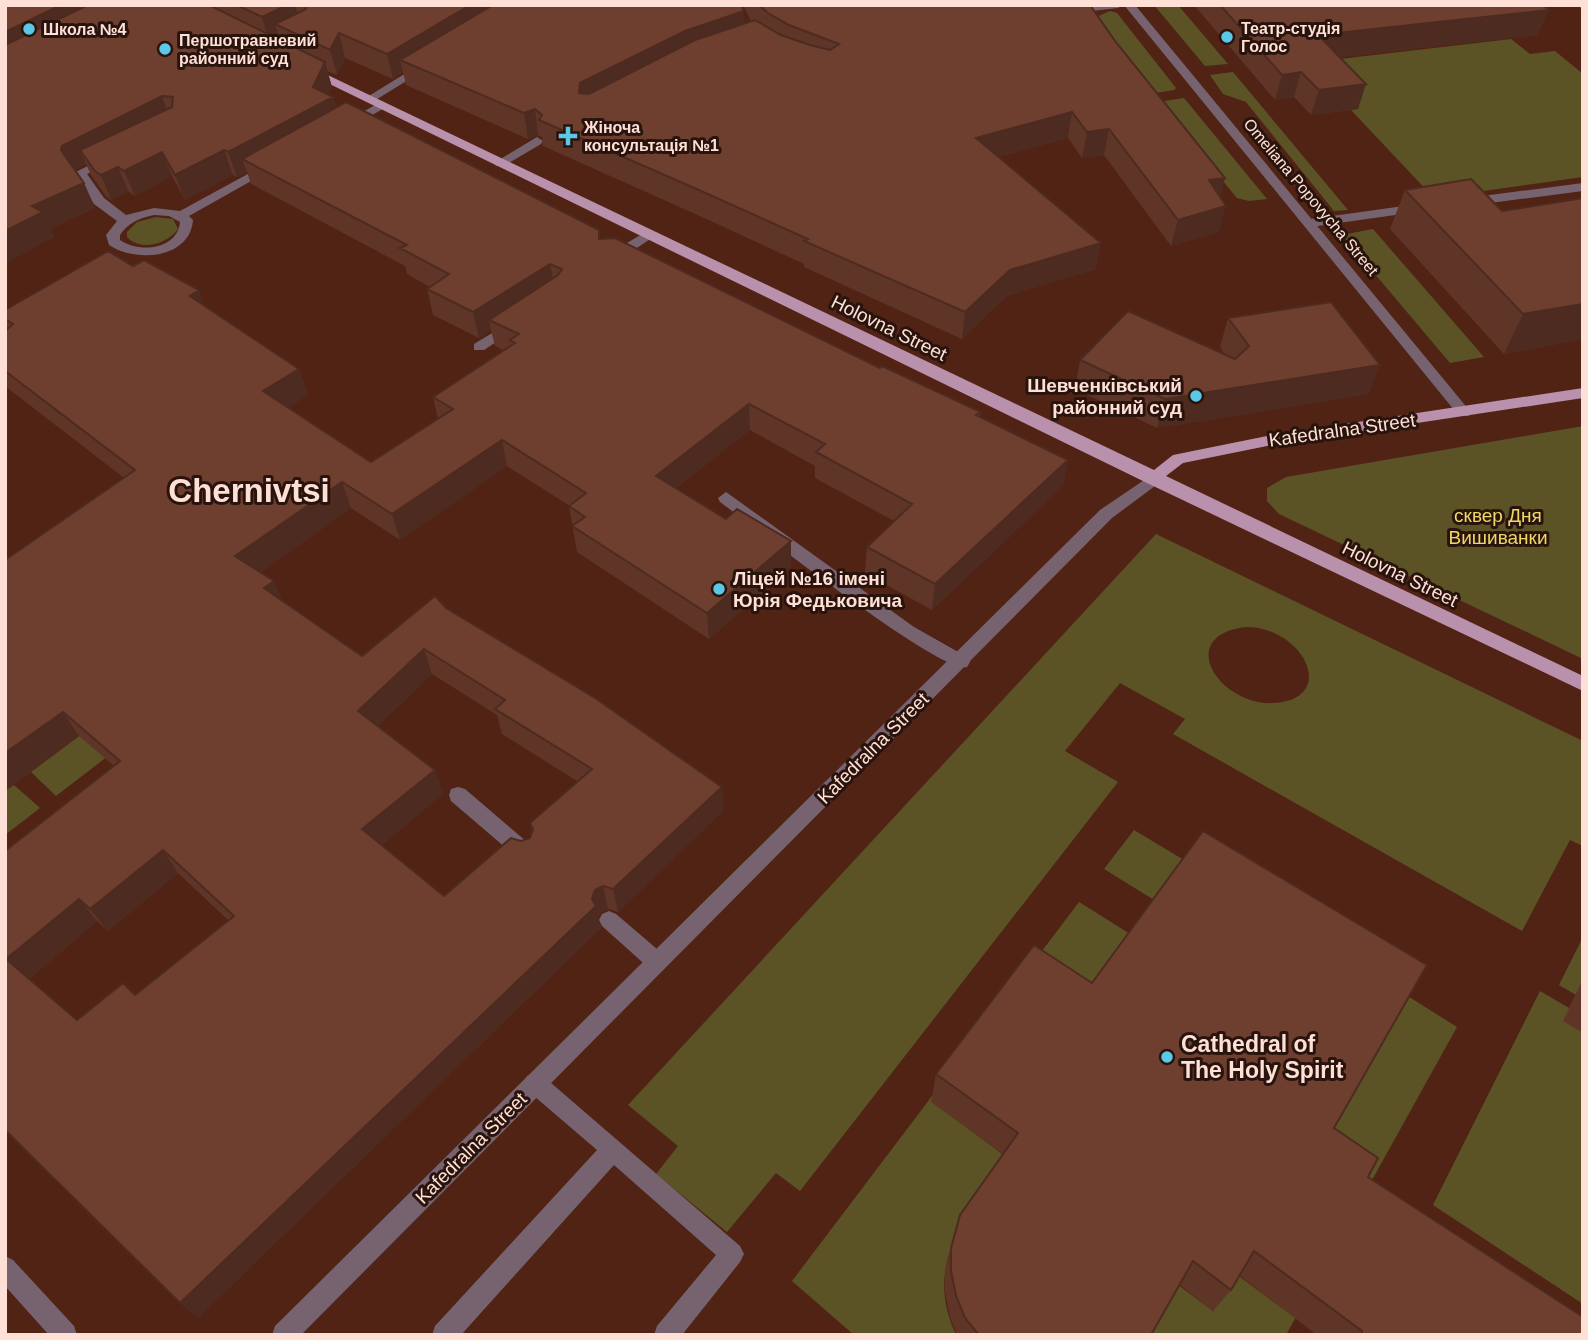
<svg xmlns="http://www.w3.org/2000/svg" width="1588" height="1340" viewBox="0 0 1588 1340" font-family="Helvetica,sans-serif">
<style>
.green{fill:#5b5326;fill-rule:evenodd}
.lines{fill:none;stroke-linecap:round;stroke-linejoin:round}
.service{fill:#776370;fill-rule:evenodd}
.pedestrian{fill:#776370;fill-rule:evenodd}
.minor{fill:#776370;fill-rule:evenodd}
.tertiary{fill:#776370;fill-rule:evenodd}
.primary{fill:#ba91ad;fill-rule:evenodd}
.wall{fill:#5f3528;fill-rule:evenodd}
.shaded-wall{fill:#4d2b20}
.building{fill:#6e3e2e;stroke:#4d2b20;stroke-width:2;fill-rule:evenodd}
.poi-dot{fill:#5ac8e6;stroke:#29140d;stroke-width:2.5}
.labels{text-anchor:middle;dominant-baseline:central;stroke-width:6;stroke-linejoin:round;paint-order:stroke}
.far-poi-label{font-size:16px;font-weight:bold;fill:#ffe0d6;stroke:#29140d;text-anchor:start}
.far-street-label{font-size:16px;fill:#ffe0d6;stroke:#29140d}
.street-label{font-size:19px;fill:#ffe0d6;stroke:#29140d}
.poi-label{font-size:19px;font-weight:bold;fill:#ffe0d6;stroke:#29140d;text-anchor:end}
.park-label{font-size:19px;fill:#eed867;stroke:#29140d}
.near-poi-label{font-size:23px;font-weight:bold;fill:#ffe0d6;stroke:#29140d;text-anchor:start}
.town-label{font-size:33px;font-weight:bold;fill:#ffe0d6;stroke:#29140d}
</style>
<rect width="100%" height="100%" fill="#512314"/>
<path class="green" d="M1154 5H1178L1228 64 1205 66Z
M1110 11 1117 13 1176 88 1174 90 1155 93 1094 18Z
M1511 39 1530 54 1555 51 1583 74V177L1434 198 1351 110 1359 108 1314 62Z
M1233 72 1348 210 1334 211 1246 102 1223 94 1210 75Z
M1184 98 1267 199 1249 201 1237 198 1157 102Z
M156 217 173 219 178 229C167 244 141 252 127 237V232L137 222Z
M1373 229 1484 357 1450 363 1342 235Z
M1583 426V659L1279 514 1267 501V488L1286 477Z
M1156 534 1583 741V846L1570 840 1522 931 1173 734 1185 719 1120 683 1065 751 1118 782 800 1191 776 1173 727 1232 656 1174 678 1146 628 1105ZM1245 627C1303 626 1339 698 1275 703 1221 707 1173 637 1245 627Z
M111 712 138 733 56 796 31 772Z
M14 785 40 808 5 835V791Z
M1134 830 1189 863 1159 903 1104 869Z
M1079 902 1135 937 1081 1012 931 1101 1009 1159C968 1217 922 1260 956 1335H854L792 1281Z
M1583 937V1304L1433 1205 1540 991 1569 1008 1576 995 1559 985Z
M1406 995 1457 1027 1286 1335H1149L1177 1284 1213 1311 1236 1274 1286 1311 1358 1184 1315 1153Z"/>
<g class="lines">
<path class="service" d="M1027 5H1123L1118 8 1074 13Z
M382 101 388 105 386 107 352 127 342 124Z
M537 137 543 141 541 144 504 166H496L494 163Z
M109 155 113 156V162L87 174 104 198 126 215 154 208 180 211 264 165H272L274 168 189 216 193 220C190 259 136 263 109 245L106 235 117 221 94 204 74 173ZM154 215 169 216 180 222C178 249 140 254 120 240V235C128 223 139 218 154 215Z
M1583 183V191L1467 206 1461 202 1467 198Z
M1418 204 1423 205V211L1311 227 1305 223 1311 219Z
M647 231 654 235 652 238 617 261H607V255Z
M512 321 517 322V328L484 350H474V344Z
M726 492 914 627 967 657 970 662 967 667C941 675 753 526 720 502L718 498Z
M458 787 465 789 534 848 537 854 534 860 527 862 520 860 451 801 449 795 451 789Z
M609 911 616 914 664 955 667 962 664 969 657 971 650 969 602 926 599 920 602 914Z
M535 1073 543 1076 740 1246 744 1254 740 1262 682 1335H654L657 1326 716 1255 614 1165 461 1335H432L435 1326 597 1150 527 1090 524 1083 527 1076Z"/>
<path class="pedestrian" d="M5 1256 13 1260 74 1326 77 1335H49L5 1286Z"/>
<path class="minor" d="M1124 5H1135L1469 410 1471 413 1469 416H1459Z
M419 65 429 67 374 101 364 99Z"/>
<path class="tertiary" d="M1153 474 1161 479 1159 483 1112 518 301 1335H272L275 1326 1100 510Z"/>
<path class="primary" d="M1577 5H1583V9Z
M305 68H313L1154 470 1173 455 1272 435 1583 388V398L1272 445 1183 463 1166 476 1583 676V691L1147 483 305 72Z"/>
</g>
<path class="wall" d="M5 5H741L744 24 751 21 743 5H1090L1115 41 1225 178 1220 196 1219 232 1171 246 1104 155 1082 158 1068 138 999 157 1096 269 1007 296 962 339 804 267V264L702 217 543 146 542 137 538 135 528 139 406 85 403 72 393 79 345 58 337 75 327 71 332 87 328 94 333 97 336 108 600 239 880 368 981 412 980 417 1068 460 1063 486 932 610 865 573 867 547 894 521 815 478V466L750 430 676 488 791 567 709 639 577 552 569 506H570L507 466 400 540 351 508 261 572 283 601 362 656 446 608 722 787 723 811 618 912 608 909 600 913 598 917 601 928 198 1318 180 1303 5 1130V851L114 766 79 736 5 791 124 478 5 386V331L6 330 5 328V310L133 266 199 290 204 305 299 369 308 395 288 407 371 462 438 419 433 397 503 350 495 346 491 330 479 338 433 315 427 289 430 287 407 274 405 266 251 184 247 172 237 177 233 175 185 200 172 176 135 196 129 192 111 200 106 196 91 175 86 164 75 170 84 183 95 208 50 229 54 237 5 263ZM432 674 497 715 502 734 577 781 530 823 532 832 530 838 444 896 382 845 443 794 435 770 378 726ZM178 873 228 920 135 995 77 1020 29 979 97 921 108 931Z
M1194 5H1543L1538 35 1340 57 1358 109 1311 115 1294 97 1275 100Z
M1405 190 1502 211 1583 198V339L1504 354 1390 229Z
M1228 318 1369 394 1157 428 1075 389 1080 360 1225 355 1220 347Z
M1583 979V1033L1563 1021Z
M1092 983 1334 1128 1368 1177 1583 1335H1317L1240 1276 1231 1290 1213 1311 1180 1285 1151 1335H957L950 1317 945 1292V1270L960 1215 1003 1154 931 1102 936 1074Z"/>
<path class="shaded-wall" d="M61 5H105L5 61V32Z
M287 5H295L301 27 275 24 279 37 269 42 262 17Z
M470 5H515L400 60 403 72 393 79 387 54Z
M1549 10 1538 35 1311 60 1318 35Z
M744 11 745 36 583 109 579 93 580 83 685 31Z
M339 33 345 58 337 75 330 50Z
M325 62 332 87 325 101 333 97 339 121 242 159 247 172 237 177 228 152 313 87Z
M1301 72 1294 97 1275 100 1282 75Z
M1366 84 1358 109 1311 115 1319 90Z
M162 96 171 121 80 150 86 164 73 171 61 150 62 146Z
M535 109 538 135 528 139 524 113Z
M1072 112 1068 138 974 164 976 138Z
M1109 129 1104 155 1082 158 1087 132Z
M224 150 233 175 185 200 175 175Z
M162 152 172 176 135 196 124 171Z
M118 167 129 192 111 200 101 175Z
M1225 178 1218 204 1209 180Z
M84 183 95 208 50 229 54 237 5 263V231L32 206Z
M1226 206 1219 232 1171 246 1178 220Z
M1101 243 1096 269 1007 296 962 339 965 312 1010 270Z
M550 264 555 290 489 320 491 330 479 338 473 312Z
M199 290 209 317 190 296Z
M1583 304V339L1504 354 1523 314Z
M1380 365 1369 394 1157 428 1165 399Z
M299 369 308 395 273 417 263 391Z
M749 404 750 430 658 502 656 476Z
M502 440 507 466 400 540 392 514Z
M1068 460 1063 486 932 610 935 584Z
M342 482 351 508 247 582 235 556Z
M791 541V567L709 639 707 613Z
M274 581 285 606 264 588Z
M424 649 432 674 368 736 358 711Z
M63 712 79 736 5 791V753Z
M435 770 443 794 373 853 362 829Z
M722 787 723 811 618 912 613 889Z
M163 850 178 873 108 931 90 909Z
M603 886 608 909 600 913 598 917 601 928 198 1318 180 1303 592 899 595 890Z
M79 899 97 921 26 981 6 959Z"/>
<path class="building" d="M5 5H61L5 32Z
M88 5H209L325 62 313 87 333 97 228 152 224 150 175 175 162 152 124 171 118 167 101 175 95 171 80 150 172 107 173 97 162 96 62 146 61 150 84 183 32 206 43 212 5 231V45Z
M237 5H287L262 17Z
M306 5H470L387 54 339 33 330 50 275 24 306 9Z
M493 5H741L744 11 685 31 580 83 579 93 589 94 695 40 755 20 781 35 810 45 830 50 839 44 789 25 768 13 759 5H1090L1115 41 1225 178 1209 180 1226 206 1178 220 1109 129 1087 132 1072 112 976 138 1101 243 1010 270 965 312 804 241 808 239 701 191 539 120 542 115 535 109 524 113 400 60Z
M1220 5H1543L1549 10 1318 35 1366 84 1319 90 1301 72 1282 75Z
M346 102 599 230V239L615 238 880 368 882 366 981 412 976 415 1068 460 935 584 867 547 912 504 816 452 825 444 749 404 656 476 726 519 737 509 791 541 707 613 572 526 585 517 569 506 586 493 502 440 392 514 342 482 235 556 274 581 264 588 362 656 435 596 446 608 595 698 722 787 613 889 603 886 595 890 592 899 596 906 180 1303 5 1130V851L120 761 63 712 5 753V560L135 470 5 371V331L13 324 5 319V310L108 251 133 266 144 260 199 290 190 296 299 369 263 391 371 462 453 409 433 397 515 343 510 340 519 334 489 320 558 275 562 269 550 264 473 312 427 289 449 274 400 248 407 245 242 159ZM424 649 505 700 495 709 592 769 530 823 533 829 530 838 521 841 511 838 444 896 362 829 435 770 358 711ZM163 850 234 916 135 995 123 983 77 1020 6 959 79 899 90 909Z
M1471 179 1502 211 1583 198V304L1523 314 1405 190Z
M1331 302 1380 365 1165 399 1080 360 1128 311 1235 359 1249 346 1228 318Z
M1203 831 1427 965 1334 1128 1378 1158 1368 1177 1583 1317V1335H1361L1362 1331 1254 1251 1231 1290 1193 1261 1151 1335H979L965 1318 956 1296 951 1271V1248L960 1215 1018 1133 936 1074 1034 945 1092 983Z"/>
<g class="poi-dot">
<circle cx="29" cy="29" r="7"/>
<circle cx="1227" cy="37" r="7"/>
<circle cx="165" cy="49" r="7"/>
<path d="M564.5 125.5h7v7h7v7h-7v7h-7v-7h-7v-7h7z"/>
<circle cx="1196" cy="396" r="7"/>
<circle cx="719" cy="589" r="7"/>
<circle cx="1167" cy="1057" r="7"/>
</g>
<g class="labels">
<g class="far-poi-label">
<text x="1241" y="28">Театр-студія<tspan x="1241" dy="18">Голос</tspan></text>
<text x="43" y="29">Школа №4</text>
<text x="179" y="40">Першотравневий<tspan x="179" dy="18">районний суд</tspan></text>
<text x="584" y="127">Жіноча<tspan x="584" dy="18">консультація №1</tspan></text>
</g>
<g class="far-street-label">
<text transform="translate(1311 197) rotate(50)">Omeliana Popovycha Street</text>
</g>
<g class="street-label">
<text transform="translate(889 328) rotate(26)">Holovna Street</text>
<text transform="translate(1342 430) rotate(-8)">Kafedralna Street</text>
<text transform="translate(1400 574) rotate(26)">Holovna Street</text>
<text transform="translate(873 748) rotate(-45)">Kafedralna Street</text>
<text transform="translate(471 1148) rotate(-45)">Kafedralna Street</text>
</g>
<g class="poi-label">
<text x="1182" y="385">Шевченківський<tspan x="1182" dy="22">районний суд</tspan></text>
<text x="733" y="578" text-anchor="start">Ліцей №16 імені<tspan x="733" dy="22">Юрія Федьковича</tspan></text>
</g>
<g class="park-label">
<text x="1498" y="515">сквер Дня<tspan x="1498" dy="22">Вишиванки</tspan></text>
</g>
<g class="near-poi-label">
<text x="1181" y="1044">Cathedral of<tspan x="1181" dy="26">The Holy Spirit</tspan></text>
</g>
<g class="town-label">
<text x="249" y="490">Chernivtsi</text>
</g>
</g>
<rect width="1588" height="1340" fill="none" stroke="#ffe0d6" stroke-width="14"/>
</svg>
